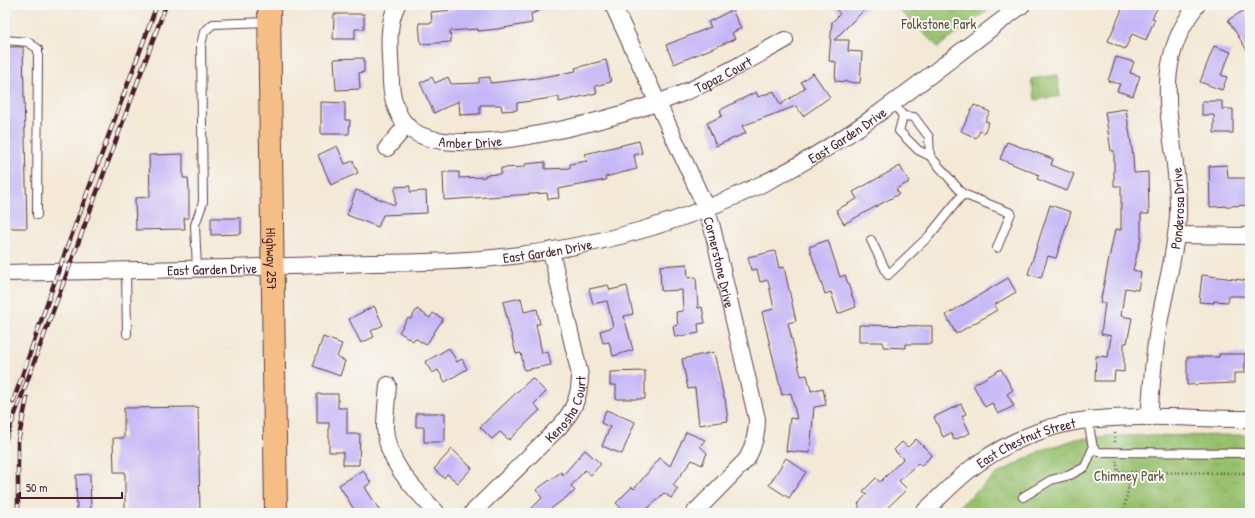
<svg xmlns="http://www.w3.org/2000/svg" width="1255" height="518" viewBox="0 0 1255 518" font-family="'Patrick Hand',sans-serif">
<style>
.park{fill:url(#park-crowns);stroke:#70704c}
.building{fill:#c5b6f6}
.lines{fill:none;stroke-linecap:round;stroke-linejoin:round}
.lane-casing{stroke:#633d45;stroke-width:10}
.street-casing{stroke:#633d45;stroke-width:18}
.primary-casing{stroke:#633d45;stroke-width:24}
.path{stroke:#633d45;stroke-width:2.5;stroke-dasharray:1 3;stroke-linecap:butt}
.lane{stroke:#fff;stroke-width:8}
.street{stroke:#fff;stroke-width:16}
.primary{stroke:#f6be87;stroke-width:22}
.rail-casing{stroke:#4a1f2b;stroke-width:4.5}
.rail{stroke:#f6f6f2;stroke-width:3;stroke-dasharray:9;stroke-linecap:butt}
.labels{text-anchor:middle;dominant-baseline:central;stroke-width:4;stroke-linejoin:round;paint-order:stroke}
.park-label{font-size:14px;fill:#61503f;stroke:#f6f6f2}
.street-label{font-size:14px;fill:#4a1f2b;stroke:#f6f6f2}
</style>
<defs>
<pattern id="park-crowns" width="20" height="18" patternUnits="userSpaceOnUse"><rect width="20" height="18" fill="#97c16e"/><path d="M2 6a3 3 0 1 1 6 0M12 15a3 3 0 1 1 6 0" fill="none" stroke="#84a55f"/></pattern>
</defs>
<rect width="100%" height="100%" fill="#f6f6f2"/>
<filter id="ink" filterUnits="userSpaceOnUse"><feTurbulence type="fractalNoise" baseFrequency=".025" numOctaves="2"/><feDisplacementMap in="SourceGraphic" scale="8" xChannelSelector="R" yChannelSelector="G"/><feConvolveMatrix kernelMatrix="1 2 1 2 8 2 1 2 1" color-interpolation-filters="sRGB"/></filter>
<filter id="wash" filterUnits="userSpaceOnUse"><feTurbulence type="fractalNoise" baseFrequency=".012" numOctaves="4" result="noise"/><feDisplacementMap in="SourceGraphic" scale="16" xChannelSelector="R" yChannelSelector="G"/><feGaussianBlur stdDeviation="0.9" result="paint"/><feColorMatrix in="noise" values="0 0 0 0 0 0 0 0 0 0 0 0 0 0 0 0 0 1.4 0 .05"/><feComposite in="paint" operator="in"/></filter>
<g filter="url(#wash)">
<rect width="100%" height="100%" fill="#f3e9d6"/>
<path class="park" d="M894 5H995L938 47Z
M1057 75 1060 96 1035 100 1031 79Z
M1250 435V513H951L997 474 1042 450 1077 439 1107 436Z"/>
<g id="blocks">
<path class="building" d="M453 5 471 6 553 5 531 14 532 23 498 29 478 31V29L450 31 451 42 421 44 419 23H432L431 12 454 10Z
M832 5H869L834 40H849L848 51 862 52 860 83 835 81 836 62 829 61 832 22 840 14Z
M1124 5H1159L1152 18 1155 19 1146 40 1132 34 1125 49 1108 41Z
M732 10 741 28 732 33 735 39 674 64 666 45 711 27 708 22Z
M1243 11 1250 22V55L1228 20Z
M334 14H364V29H355V39H333Z
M1214 46 1231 52 1221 75 1227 77 1222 90 1200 82Z
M5 47H23L27 228H5Z
M1116 57 1134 62 1130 73 1140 76 1133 96 1117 91 1120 84 1108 81Z
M364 58V72L359 73 360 89 336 90 334 59Z
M606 60 611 82 595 86 597 93 559 102V97L517 103V110L502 111 501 105H480V114L460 115 459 101 434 113 420 83 432 77 435 83 448 77 451 84 479 83V78L490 77V83L537 78 576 71 575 68Z
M813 73 830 97 803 116 796 106 742 126 746 133 716 146 707 123 722 116 720 110 756 92 758 97 774 91 780 105 805 88 801 82Z
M1202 101H1222V109H1233V133H1214V115H1202Z
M321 102 345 103V120H350L349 134H321Z
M974 105 990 112 985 121 989 122 984 133 980 131 976 138 961 131Z
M1126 109 1133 156 1134 173 1148 172 1149 214H1141V238L1133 270 1141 272 1138 290 1125 288 1121 316 1132 318 1127 343H1124V372L1115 371 1114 381H1095L1096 356 1108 357 1111 336 1101 334 1105 303H1100L1115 229 1121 230V186H1114V151H1111L1105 112Z
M639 141 642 153 634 155 637 169 605 177 606 180 558 189 559 198 548 199 547 193 444 200 443 172H459V178L485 177V175L501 174V168L525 167V164L545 162V169L570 168V164L587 161 585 154Z
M1007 142 1053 159 1051 165 1074 174 1067 191 1037 179 1039 175 1000 159Z
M337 146 345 164 353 161 358 173 331 185 318 155Z
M183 154V178H188L189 189V218H184L185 229 136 230 135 198 150 197 149 155Z
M1227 165 1228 178H1250V205L1210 207 1209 166Z
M900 166 909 182 896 189 899 194 844 224 836 210 857 199 853 192Z
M410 186V192L426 191 427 213 383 215 378 227 347 215 356 190 395 205V187Z
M1050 205 1071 212 1056 258 1048 256 1041 278 1028 274Z
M211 218H241V234L211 235Z
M828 240 840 277 845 275 856 307 838 314 831 292 825 294 809 247Z
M775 251 779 268 784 267 796 321 788 323 801 376 807 375 811 391 823 388 826 405 814 407 810 453 786 451 790 418 797 419 791 393 782 395 762 312 774 309 768 280 760 282 757 269 751 270 748 257Z
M687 264 688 278 696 277 698 308 702 307 705 323 698 324 699 333 675 337 673 326 678 325 676 312 683 311 682 290 661 291 660 266Z
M1202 275 1250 281V296H1228V302L1214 301V303L1199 302Z
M1008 278 1016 292 994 305 997 310 956 334 946 315Z
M608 285 610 290 627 286 633 314 624 316 633 350 613 356 609 342 603 343 600 331 613 327 607 301 593 304 589 289Z
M521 298 524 312 537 309 540 324H536L542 353 548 352 551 365 524 370 521 353 516 354 503 302Z
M374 306 383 325 371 331 374 337 361 343 349 319Z
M417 309 430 318 433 313 443 319 426 345 415 338 413 341 399 332 408 318 411 319Z
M859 325 932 326V344H906V348L883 347V342H859Z
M323 337 342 344 337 357 345 361 340 376 313 366Z
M449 348 457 362 462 359 467 369 445 382 438 370 432 373 425 362Z
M714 352 724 398H725L728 421 699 425 695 388 688 389 682 359Z
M1219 354H1245V373H1234V383L1187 385V357H1219Z
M1001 369 1013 390 1007 394 1014 406 998 414 992 403 985 407 973 385Z
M645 371V399H616V385H610V372Z
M532 378 546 392 534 404 540 410 509 440 500 432 492 439 480 427Z
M317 394H338V408H347V434H360L359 465H343V452H329V423H317Z
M961 404 966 414 962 416 970 433 954 440 951 433 943 437 934 417Z
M198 407 200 513H125V472H114L113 438H124V408Z
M606 410 635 422 622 454 602 446 610 427 601 423Z
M416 413H445V442H424V427H416Z
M686 432 705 440 700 446 707 453 702 465 692 460 673 485 678 489 671 498 664 493 643 513H626L616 503 632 487 634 489 660 458 670 466Z
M916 439 932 455 921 466 918 463 899 481 907 489 882 513H853L860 506 858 504 867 494 863 491 876 478 880 482 903 459 894 450 902 442 908 447Z
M452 449 472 468 458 483 447 474 444 478 434 469Z
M585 450 601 464 591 475 585 470 571 486 575 491 545 513H527L542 498 536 490 561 472 563 475Z
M786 458 806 472 789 498 769 485Z
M363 470 371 483 365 487 381 513H356L339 485Z
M90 474 91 512H77L76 475Z"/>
</g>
</g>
<g filter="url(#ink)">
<use href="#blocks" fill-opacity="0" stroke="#633d45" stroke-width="1"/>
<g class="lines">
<g class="lane-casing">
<path id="lane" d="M5 40 28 42 38 49 37 215
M893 102 903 116 914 117 929 137 930 156 918 150 899 131 903 116
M963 194 1011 213 997 248
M871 240 888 275 929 236 963 194 930 156
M197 269 195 225 203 202 201 45 204 32 213 24 268 22
M126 270 127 334
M1088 420 1093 448 1099 452 1250 453
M1023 497 1051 480 1070 475 1085 467 1093 448"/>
</g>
<g class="street-casing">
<g id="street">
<path id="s1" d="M397 5C385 28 391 57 391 83 392 100 398 121 413 131 461 164 631 115 683 93 719 78 752 58 785 40"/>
<path id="s2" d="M613 5 706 208 712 227 757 419C757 434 754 446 747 459L694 513"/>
<path d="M387 148 407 125"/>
<path d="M1176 235 1250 236"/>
<path id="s3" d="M5 273C118 270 230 269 343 264 399 262 456 263 512 256 597 246 684 222 762 184 856 139 939 67 1022 5"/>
<path d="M388 385C387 399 385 414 385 428 387 464 414 488 437 513"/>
<path id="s4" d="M1149 418C1152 386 1153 355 1159 324 1165 288 1176 253 1178 216 1181 141 1143 73 1197 5"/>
<path id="s5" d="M472 513 560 426C574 410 580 396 580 375L551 251"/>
<path id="s6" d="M923 513C941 496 959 476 980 462 1009 442 1045 426 1080 421 1136 413 1194 419 1250 419"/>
</g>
</g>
<g class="primary-casing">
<g id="primary">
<path id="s7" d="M269 5 276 513"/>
</g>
</g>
<path class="path" d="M1115 433V442
M1116 461 1118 472 1250 473
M1243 473 1250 479
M1123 513 1132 472"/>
<use href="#lane" class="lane"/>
<use href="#street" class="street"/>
<use href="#primary" class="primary"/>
<g class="rail-casing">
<path id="rail" d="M13 402 58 272 157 5
M5 441 166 5
M18 513V441L27 398"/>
</g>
<use href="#rail" class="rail"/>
</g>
</g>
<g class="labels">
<g class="park-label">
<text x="939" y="23">Folkstone Park</text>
<text x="1129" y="475">Chimney Park</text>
</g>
<g class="street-label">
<text stroke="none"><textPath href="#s1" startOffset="456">Topaz Court</textPath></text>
<text stroke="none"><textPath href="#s3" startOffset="867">East Garden Drive</textPath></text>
<text stroke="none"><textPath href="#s1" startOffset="193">Amber Drive</textPath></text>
<text stroke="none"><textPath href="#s4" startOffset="212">Ponderosa Drive</textPath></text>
<text stroke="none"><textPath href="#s3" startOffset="543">East Garden Drive</textPath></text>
<text stroke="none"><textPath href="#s7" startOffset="254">Highway 257</textPath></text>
<text stroke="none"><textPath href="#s2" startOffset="279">Cornerstone Drive</textPath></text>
<text stroke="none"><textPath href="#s3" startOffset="207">East Garden Drive</textPath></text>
<text stroke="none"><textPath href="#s5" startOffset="142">Kenosha Court</textPath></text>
<text stroke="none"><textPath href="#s6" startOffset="127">East Chestnut Street</textPath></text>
</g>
</g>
<rect width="1255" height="518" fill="none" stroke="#f6f6f2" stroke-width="20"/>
<path d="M20 492v6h102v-6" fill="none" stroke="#4a1f2b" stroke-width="2"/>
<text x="26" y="492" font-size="12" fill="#4a1f2b" stroke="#f6f6f2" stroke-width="3" paint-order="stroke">50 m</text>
</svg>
